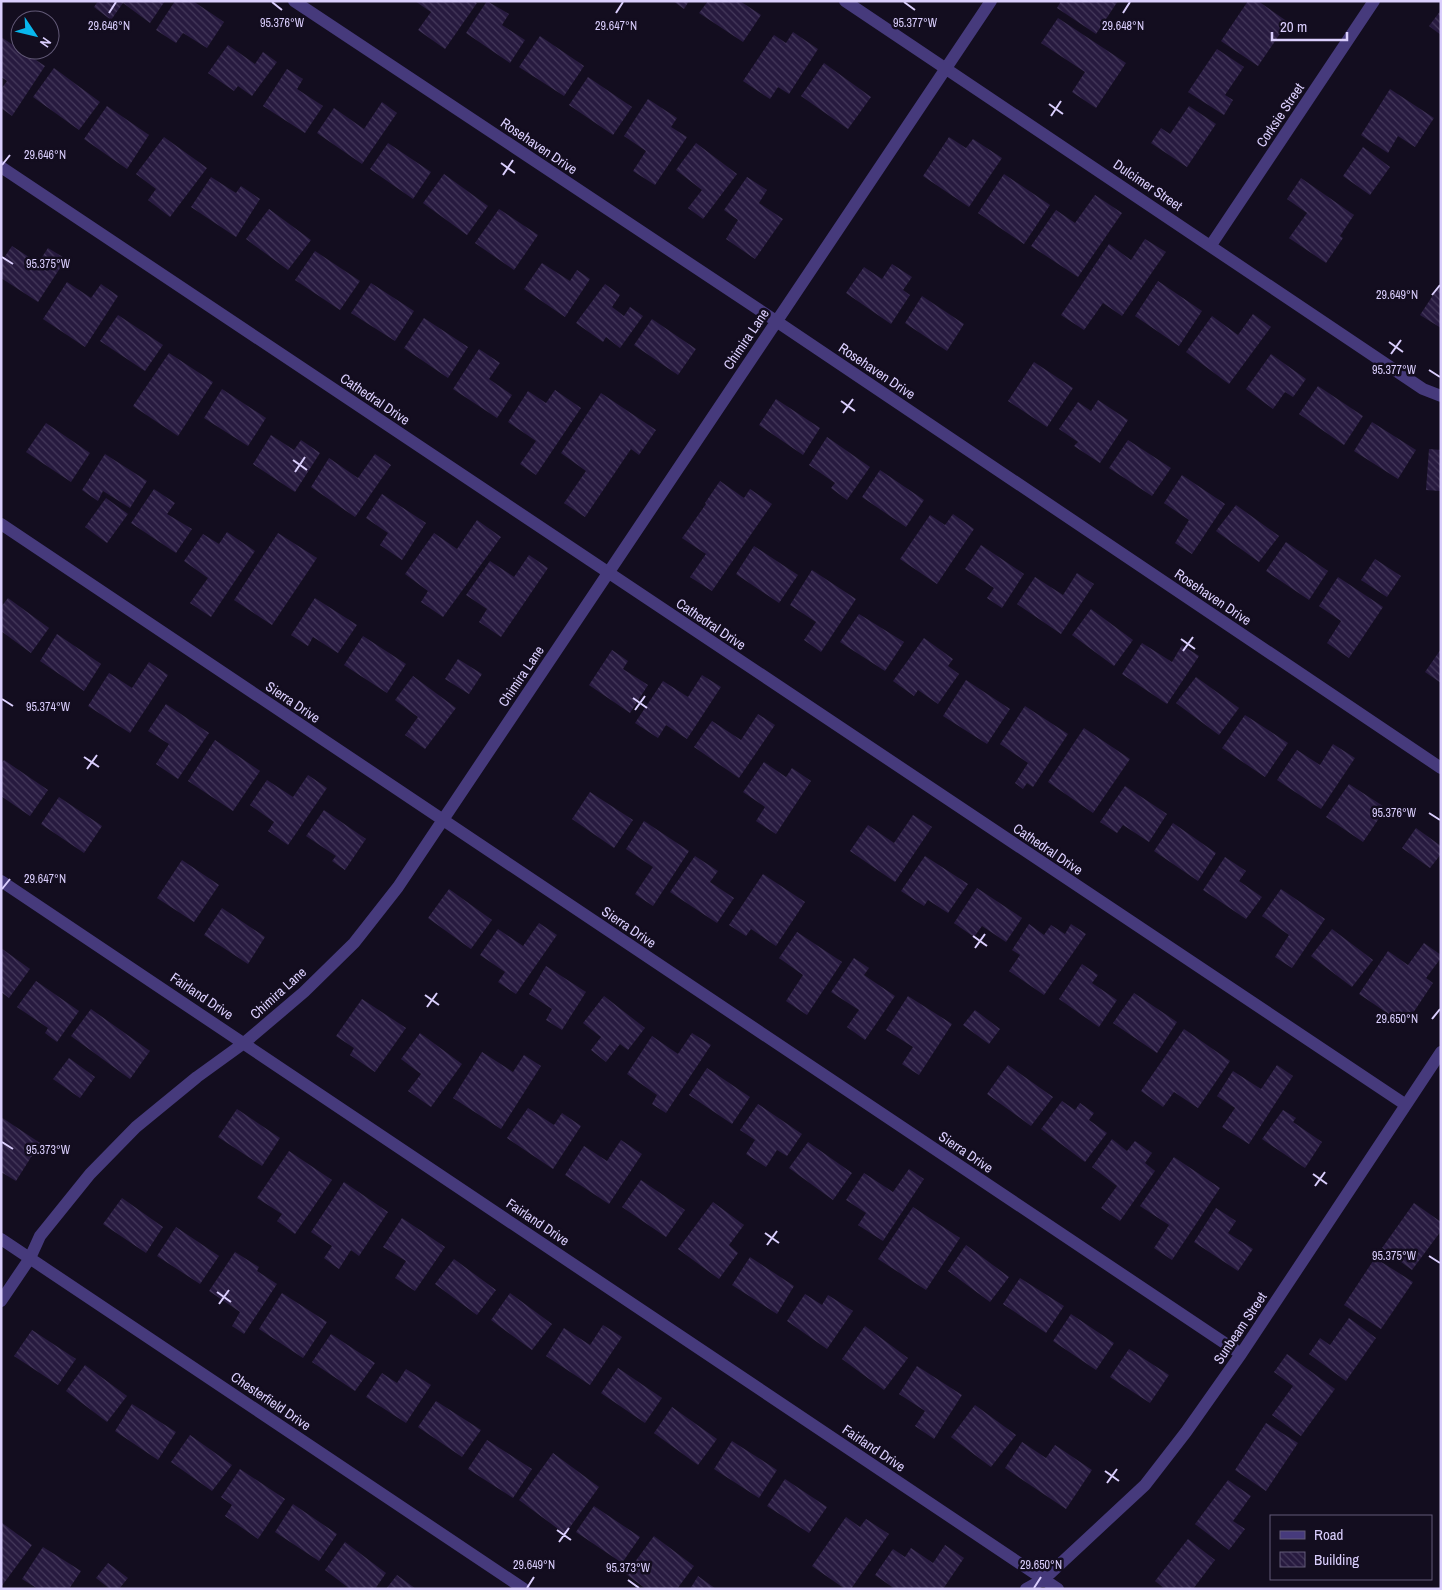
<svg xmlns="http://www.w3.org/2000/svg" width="1442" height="1590" viewBox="0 0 1442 1590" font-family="'Archivo Narrow',sans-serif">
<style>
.building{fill:url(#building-back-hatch)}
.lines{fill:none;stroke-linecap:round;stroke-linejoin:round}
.minor{stroke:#463a7c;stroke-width:12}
.ticks{fill:none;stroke:#dacefd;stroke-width:2}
.labels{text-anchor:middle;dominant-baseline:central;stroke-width:5;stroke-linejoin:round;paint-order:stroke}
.street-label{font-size:14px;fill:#dacefd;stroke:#130d1f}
.ticks-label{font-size:12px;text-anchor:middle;fill:#dacefd;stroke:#130d1f;stroke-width:5;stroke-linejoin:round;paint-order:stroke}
</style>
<defs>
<pattern id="building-back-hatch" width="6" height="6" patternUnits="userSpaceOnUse" patternTransform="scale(1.25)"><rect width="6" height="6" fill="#271a3f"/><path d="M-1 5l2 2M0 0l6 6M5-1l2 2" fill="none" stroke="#463a5c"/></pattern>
</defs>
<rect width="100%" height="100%" fill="#130d1f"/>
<path class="building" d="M98 1H165L150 23 123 3 111 20 94 7Z
M175 1H193L224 22 207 48 183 33 176 43 156 30Z
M415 1H474L477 3 445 49 418 30 431 12Z
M487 1 509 14 502 25 525 40 510 63 466 33Z
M673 1H689L684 9Z
M708 1H740L761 15 743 42 699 13Z
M1061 1H1118L1096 34 1057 8Z
M1248 1H1258L1288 22 1258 66 1221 41Z
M1441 10V35L1429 26Z
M1058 18 1126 63 1096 108 1072 92 1085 72 1041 43Z
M793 32 818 49 789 94 778 87 770 99 743 81 774 35 786 43Z
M540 36 584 66 564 96 519 67Z
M1 37 45 66 12 116 1 108V89L7 81 1 77Z
M228 45 255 64 263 52 277 62 252 96 238 86 234 91 208 73Z
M1217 49 1244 67 1225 95 1233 100 1224 115 1188 92Z
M824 63 871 97 848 129 801 96Z
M54 68 100 102 79 130 33 97Z
M287 69 303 79 297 89 323 106 305 133 263 106Z
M588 77 632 107 613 135 569 105Z
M1390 89 1434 118 1415 147 1398 136 1388 153 1361 135Z
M648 99 677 118 671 127 687 137 655 185 633 171 646 151 624 136Z
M382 102 397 113 362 164 317 133 334 108 364 129Z
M107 106 149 135 127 169 84 139Z
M1189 106 1216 124 1187 167 1151 143 1161 128 1170 134Z
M164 137 207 168 170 217 148 200 156 189 136 174Z
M949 137 966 148 973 139 1002 158 969 207 923 176Z
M388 143 431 172 413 199 370 169Z
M696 143 737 174 703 219 688 208 702 190 676 170Z
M1363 147 1390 167 1370 195 1343 176Z
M444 174 488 206 467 235 423 203Z
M1004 174 1050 205 1024 244 978 213Z
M211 177 236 193 241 186 260 199 236 237 191 207Z
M747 177 767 190 759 203 783 219 755 259 726 239 738 220 724 210Z
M1301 178 1354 215 1340 236 1343 238 1326 263 1289 238 1307 213 1287 199Z
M1095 195 1122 213 1078 277 1031 246 1056 210 1075 223Z
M269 209 311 240 288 270 246 239Z
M499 209 538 235 514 270 475 243Z
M1145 239 1166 252 1122 316 1103 303 1084 330 1061 315 1109 244 1131 260Z
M12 246 38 263 48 248 66 259 38 302 1 278V262Z
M315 251 360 281 340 310 295 280Z
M542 263 570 281 577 270 590 279 565 317 524 289Z
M892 264 912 277 903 290 910 295 891 324 846 293 864 267 882 279Z
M1158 281 1202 311 1179 346 1135 316Z
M67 282 91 298 101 284 118 296 85 347 43 319Z
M371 283 414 311 395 341 351 313Z
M1441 283V328L1420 315Z
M605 284 620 295 612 307 624 316 630 307 643 316 620 348 606 337 603 342 576 323Z
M922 296 964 324 947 351 905 323Z
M1253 314 1271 327 1229 384 1186 352 1212 316 1238 335Z
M118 315 163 345 145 371 100 341Z
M424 318 468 347 448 378 404 348Z
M652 319 696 349 678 375 634 345Z
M479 349 500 363 489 379 512 395 497 418 453 389Z
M169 353 213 382 178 436 133 406Z
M1271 354 1306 379 1293 397 1285 392 1273 409 1246 389Z
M1034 362 1073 388 1047 427 1008 401Z
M1318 386 1363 416 1344 445 1299 414Z
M222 389 266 418 248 446 204 418Z
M555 390 581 408 536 475 520 464 536 441 508 422 528 391 546 403Z
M601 393 656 430 639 455 631 449 585 517 564 503 586 471 561 453Z
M776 399 820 428 803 455 759 425Z
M1098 400 1128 420 1100 463 1074 446 1078 442 1059 429 1078 402 1091 411Z
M1372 422 1416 450 1398 479 1354 451Z
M46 423 90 453 71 482 26 452Z
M271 435 294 450 301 440 320 453 295 492 253 464Z
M827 437 870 467 847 500 831 488 835 483 809 465Z
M1128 440 1171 468 1152 496 1109 468Z
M1429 449 1441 450V491L1426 490Z
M105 454 147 481 130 508 103 491 98 501 82 490Z
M375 454 391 465 355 517 311 487 329 458 358 478Z
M880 470 924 500 906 527 862 497Z
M1182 475 1225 504 1192 554 1175 543 1189 520 1164 503Z
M720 481 744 498 750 489 772 504 712 591 690 577 706 554 682 538 706 504 705 503Z
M154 489 175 503 167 514 192 529 176 553 131 523Z
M382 494 426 523 402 560 380 545 388 533 366 518Z
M106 498 128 514 107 543 85 527Z
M1236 505 1279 536 1259 562 1216 531Z
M953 514 974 529 937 584 900 559 930 515 945 525Z
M477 520 501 537 443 617 421 602 428 591 405 574 434 533 457 549Z
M227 532 255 551 211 617 190 603 208 578 184 561 203 534 219 544Z
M278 533 317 558 272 625 234 600Z
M1286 542 1328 571 1309 600 1266 571Z
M981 545 1024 574 1002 608 987 598 994 588 965 569Z
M754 546 798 575 779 603 736 574Z
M529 555 548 568 501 637 479 622 487 609 466 595 490 561 514 577Z
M1375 559 1401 576 1387 597 1361 580Z
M812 570 856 599 821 652 804 640 816 622 790 605Z
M1077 573 1094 584 1061 634 1017 604 1035 577 1063 595Z
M1338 577 1383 607 1349 658 1327 643 1341 621 1319 606Z
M8 598 49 628 31 653 1 631V607Z
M315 598 357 625 338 653 313 637 308 646 291 635Z
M1091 609 1133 640 1114 666 1072 635Z
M859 614 904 642 885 671 840 642Z
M57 634 101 664 84 691 40 661Z
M363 636 406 664 387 693 344 665Z
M924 638 953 659 948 666 959 674 938 704 918 690 914 696 893 681Z
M1142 643 1172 662 1182 645 1199 656 1167 704 1122 674Z
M1441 649V683L1425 672Z
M612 650 628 661 623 669 648 685 630 713 589 685Z
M458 659 482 674 469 694 445 679Z
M149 662 168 675 130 733 88 706 109 673 132 688Z
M702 675 721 687 687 739 666 725 658 738 635 723 663 681 688 697Z
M413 676 456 708 425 749 405 735 418 717 395 700Z
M1196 677 1239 708 1219 735 1176 703Z
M966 680 1010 709 987 744 943 716Z
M166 704 209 733 178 779 156 764 169 744 148 731Z
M1025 706 1068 734 1033 787 1027 783 1023 789 1015 783 1028 763 1000 744Z
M758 714 775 725 739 778 694 747 712 721 741 740Z
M1245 715 1288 743 1265 777 1222 748Z
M1084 728 1130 759 1093 813 1048 782Z
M215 740 260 771 233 811 188 781Z
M1333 744 1355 758 1321 809 1277 780 1297 750 1320 765Z
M4 760 48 790 30 816 1 796V764Z
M764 762 786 777 792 768 811 781 776 834 756 821 765 807 743 792Z
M308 775 327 788 288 845 268 831 274 822 250 805 267 780 293 797Z
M1349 784 1386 808 1363 842 1326 817Z
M1125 786 1167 814 1149 842 1123 825 1117 833 1100 822Z
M590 792 633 820 614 848 572 819Z
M59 797 102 826 84 853 41 824Z
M324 810 366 839 345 870 332 861 336 856 306 836Z
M913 815 932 827 895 882 850 851 868 825 894 843Z
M644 821 689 851 653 906 635 894 653 867 626 849Z
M1173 823 1216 853 1198 881 1154 851Z
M1416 828 1441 846V854L1430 868 1402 848Z
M695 856 718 871 710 882 734 898 717 923 670 892Z
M925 856 968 884 948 913 928 900 924 906 901 891Z
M1225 857 1246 871 1239 881 1262 897 1246 919 1203 890Z
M182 860 219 885 194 922 157 898Z
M763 874 805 902 776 946 751 929 746 936 729 925Z
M977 888 1022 918 1006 942 982 926 974 937 954 923Z
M449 889 492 920 471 949 428 918Z
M1281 889 1325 919 1292 968 1275 957 1289 935 1262 916Z
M222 908 265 937 248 964 204 935Z
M539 923 557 935 516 994 498 982 505 972 480 955 498 929 523 946Z
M1029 924 1044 935 1051 925 1065 934 1071 924 1086 934 1044 995 1009 971 1020 955 1012 950Z
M1332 929 1373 960 1352 987 1311 956Z
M797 932 842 962 807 1015 786 1001 803 975 779 958Z
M1424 943 1441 955V958L1426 978 1433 983 1405 1025 1359 994 1388 951 1408 965Z
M1 948 30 969 9 998 1 992Z
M854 958 869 968 864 975 895 996 865 1040 847 1027 859 1010 831 992Z
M1082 964 1098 975 1092 983 1117 1000 1099 1027 1059 999Z
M546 966 586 992 562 1030 546 1020 552 1009 529 994Z
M36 981 79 1011 57 1042 45 1033 48 1028 17 1007Z
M1134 993 1177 1022 1157 1053 1113 1023Z
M604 996 645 1028 628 1050 620 1044 606 1062 591 1050 601 1037 583 1023Z
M908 996 952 1024 919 1075 902 1064 913 1047 886 1030Z
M362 999 406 1028 375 1072 350 1055 354 1048 336 1036Z
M91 1009 150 1051 130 1079 71 1036Z
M975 1010 1000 1029 989 1044 963 1025Z
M1184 1029 1230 1061 1198 1108 1174 1092 1163 1107 1141 1091Z
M420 1033 462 1064 431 1107 408 1091 421 1074 401 1059Z
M692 1033 711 1045 666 1113 652 1104 657 1095 627 1074 652 1036 678 1054Z
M482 1052 513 1072 524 1055 541 1066 501 1129 453 1098Z
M69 1058 95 1077 80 1098 53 1079Z
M1008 1065 1053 1097 1031 1126 987 1094Z
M1277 1065 1293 1076 1249 1144 1222 1127 1235 1108 1217 1096 1233 1071 1261 1089Z
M707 1068 750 1097 732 1124 689 1095Z
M1062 1101 1075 1110 1080 1103 1094 1113 1089 1120 1107 1133 1085 1162 1041 1129Z
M758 1104 802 1134 787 1156 777 1150 766 1167 746 1154 755 1140 740 1130Z
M528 1108 554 1125 562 1113 581 1126 553 1169 507 1138Z
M237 1109 280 1138 262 1166 218 1137Z
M1283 1110 1296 1118 1293 1122 1322 1142 1305 1168 1262 1139Z
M1 1117 40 1143 16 1181 1 1172Z
M1112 1139 1127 1151 1135 1141 1152 1153 1145 1163 1155 1171 1120 1221 1101 1208 1117 1186 1092 1167Z
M621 1140 642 1154 609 1204 565 1175 584 1146 607 1161Z
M808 1142 852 1173 833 1200 789 1168Z
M289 1151 332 1180 295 1234 277 1221 282 1214 257 1198Z
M1174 1157 1220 1188 1172 1260 1154 1248 1169 1225 1140 1206Z
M909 1169 924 1179 883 1241 858 1225 866 1213 846 1200 864 1173 893 1192Z
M641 1180 685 1210 666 1237 622 1207Z
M344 1182 388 1212 359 1256 351 1250 339 1269 324 1258 332 1246 311 1232Z
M122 1198 163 1227 146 1253 103 1224Z
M713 1202 744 1225 729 1245 738 1253 719 1279 678 1249Z
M1414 1203 1441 1222V1231L1412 1270 1382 1248Z
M913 1207 960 1238 926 1290 878 1259Z
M1216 1208 1236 1221 1228 1233 1253 1249 1238 1271 1194 1242Z
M402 1218 445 1247 415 1291 395 1278 406 1261 383 1247Z
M176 1227 219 1256 200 1284 157 1256Z
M966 1245 1009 1277 990 1302 948 1271Z
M235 1252 259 1267 257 1271 277 1284 244 1334 232 1326 240 1312 209 1291Z
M750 1257 794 1286 777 1314 732 1285Z
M1375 1258 1413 1282 1381 1329 1344 1305Z
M454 1259 496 1290 477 1315 435 1284Z
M1020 1278 1064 1306 1046 1333 1003 1304Z
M282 1293 327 1322 303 1358 259 1329Z
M510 1293 552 1324 532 1350 491 1320Z
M805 1294 822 1305 828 1295 853 1311 827 1349 787 1321Z
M1071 1314 1114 1343 1096 1370 1053 1341Z
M1349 1318 1376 1338 1346 1381 1309 1354 1320 1338 1330 1345Z
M603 1325 622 1337 590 1385 546 1356 564 1328 590 1345Z
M865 1326 908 1358 884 1390 842 1359Z
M32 1330 76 1359 58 1385 14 1356Z
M331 1334 375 1363 355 1391 312 1362Z
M1129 1349 1169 1375 1150 1403 1110 1377Z
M1287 1354 1335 1389 1301 1436 1272 1415 1293 1386 1274 1372Z
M85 1365 127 1396 107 1422 66 1391Z
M917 1366 962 1395 934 1439 915 1426 925 1411 899 1394Z
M618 1368 662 1398 645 1423 601 1393Z
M406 1369 431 1385 406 1423 366 1397 382 1373 397 1383Z
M436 1401 481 1430 462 1457 418 1427Z
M132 1404 176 1432 158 1460 115 1431Z
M975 1405 1016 1435 991 1467 951 1437Z
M672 1407 717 1439 698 1465 654 1433Z
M1266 1423 1298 1443 1266 1491 1235 1470Z
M190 1435 232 1465 212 1491 171 1462Z
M487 1440 532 1469 513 1498 468 1469Z
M732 1441 777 1470 759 1498 714 1469Z
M1022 1442 1046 1458 1055 1445 1092 1470 1066 1509 1005 1468Z
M553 1453 599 1487 565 1534 519 1500Z
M240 1469 285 1499 258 1539 225 1516 232 1505 221 1497Z
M785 1479 827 1507 809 1533 767 1506Z
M1228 1480 1251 1496 1233 1521 1245 1529 1229 1550 1195 1524Z
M293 1504 337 1534 319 1561 275 1532Z
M594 1506 640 1537 622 1563 576 1532Z
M846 1517 860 1527 866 1519 889 1534 851 1589H845L812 1566Z
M1 1522 32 1545 1 1587Z
M654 1536 694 1566 677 1589H646L626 1574Z
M1188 1539 1215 1560 1193 1589H1165L1155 1581Z
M345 1542 386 1573 375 1589H350L325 1570Z
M945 1545 964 1558 943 1589H895L875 1575 893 1549 905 1557 911 1548 933 1563Z
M43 1547 81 1571 69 1589H38L22 1579Z
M108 1563 128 1578 119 1589H110L96 1578Z
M397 1575 416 1589H386Z
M698 1576 716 1589H690Z"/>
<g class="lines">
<path class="minor" d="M294 1 776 321 1441 768
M845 1 1423 389 1441 396
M1 167 1406 1105
M1211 245 1374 1
M1 524 1241 1354
M1 881 1058 1589
M1 1239 524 1589
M1 1301 30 1258 40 1236 90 1174 136 1127 197 1077 244 1043 304 992 354 943 398 887 991 1
M1026 1589 1044 1579 1145 1485 1186 1432 1241 1354 1441 1052"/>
</g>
<path class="ticks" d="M272 2 282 10M904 2 915 10M109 13 116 2M616 13 623 2M1123 13 1130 2M1049 104 1063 114M1051 116 1061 101M501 163 515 173M2 165 10 155M503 175 513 160M2 257 13 264M1432 295 1440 285M1389 342 1403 352M1391 354 1401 340M1429 370 1440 377M841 401 855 411M843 413 853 399M293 460 307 470M295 472 305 457M1181 639 1195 649M1183 651 1193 637M633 698 647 708M2 699 13 706M635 710 645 696M84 757 99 767M87 769 97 755M1429 813 1440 820M2 889 10 879M973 936 987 946M975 948 985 934M425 995 439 1005M427 1007 437 993M1432 1019 1440 1009M2 1142 13 1149M1313 1174 1327 1184M1315 1186 1325 1172M765 1233 779 1243M767 1245 777 1231M1429 1256 1440 1263M217 1292 231 1302M219 1304 229 1290M1105 1471 1119 1481M1107 1483 1117 1469M557 1530 571 1540M559 1542 569 1528M628 1580 639 1588M527 1588 534 1577M1034 1588 1041 1577"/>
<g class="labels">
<g class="street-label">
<text transform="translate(1280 115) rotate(-56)">Corksie Street</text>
<text transform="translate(539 146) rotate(34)">Rosehaven Drive</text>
<text transform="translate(1148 185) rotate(34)">Dulcimer Street</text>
<text transform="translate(746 339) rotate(-56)">Chimira Lane</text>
<text transform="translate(877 371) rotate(34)">Rosehaven Drive</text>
<text transform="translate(375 399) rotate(34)">Cathedral Drive</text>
<text transform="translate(1213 597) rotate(34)">Rosehaven Drive</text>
<text transform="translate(711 624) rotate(34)">Cathedral Drive</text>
<text transform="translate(521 676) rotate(-56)">Chimira Lane</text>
<text transform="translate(293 702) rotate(34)">Sierra Drive</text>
<text transform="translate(1048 849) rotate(34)">Cathedral Drive</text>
<text transform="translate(629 927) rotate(34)">Sierra Drive</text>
<text transform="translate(278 993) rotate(-42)">Chimira Lane</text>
<text transform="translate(202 996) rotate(34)">Fairland Drive</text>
<text transform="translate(966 1152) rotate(34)">Sierra Drive</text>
<text transform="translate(538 1222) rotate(34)">Fairland Drive</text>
<text transform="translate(1240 1328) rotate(-56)">Sunbeam Street</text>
<text transform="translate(271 1401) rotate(34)">Chesterfield Drive</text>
<text transform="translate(874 1448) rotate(34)">Fairland Drive</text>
</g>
</g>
<g class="ticks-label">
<text x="282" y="27">95.376°W</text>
<text x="915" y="27">95.377°W</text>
<text x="109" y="30">29.646°N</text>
<text x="616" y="30">29.647°N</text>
<text x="1123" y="30">29.648°N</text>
<text x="45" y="159">29.646°N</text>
<text x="48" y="268">95.375°W</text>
<text x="1397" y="299">29.649°N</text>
<text x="1394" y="374">95.377°W</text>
<text x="48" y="711">95.374°W</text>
<text x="1394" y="817">95.376°W</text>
<text x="45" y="883">29.647°N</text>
<text x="1397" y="1023">29.650°N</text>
<text x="48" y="1154">95.373°W</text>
<text x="1394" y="1260">95.375°W</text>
<text x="534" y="1569">29.649°N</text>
<text x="1041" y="1569">29.650°N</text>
<text x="628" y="1572">95.373°W</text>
</g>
<rect width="1442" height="1590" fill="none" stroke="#dacefd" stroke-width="5"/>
<rect x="1270" y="1515" width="162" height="65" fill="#130d1f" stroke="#635a78"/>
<rect x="1280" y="1531" width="25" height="8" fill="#463a7c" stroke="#635a78"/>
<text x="1314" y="1540" font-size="15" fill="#dacefd">Road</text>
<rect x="1280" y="1552" width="25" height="15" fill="url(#building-back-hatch)" stroke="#635a78"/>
<text x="1314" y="1565" font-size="15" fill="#dacefd">Building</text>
<g transform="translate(35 35) rotate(125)"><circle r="24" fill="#130d1f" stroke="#635a78"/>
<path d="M0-4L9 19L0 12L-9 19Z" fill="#09b7ed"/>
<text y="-8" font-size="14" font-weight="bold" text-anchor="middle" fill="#dacefd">N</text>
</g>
<path d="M1272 32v8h75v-8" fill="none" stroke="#dacefd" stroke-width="2.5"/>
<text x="1280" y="32" font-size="15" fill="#dacefd" stroke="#130d1f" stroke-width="4" paint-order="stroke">20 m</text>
</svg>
